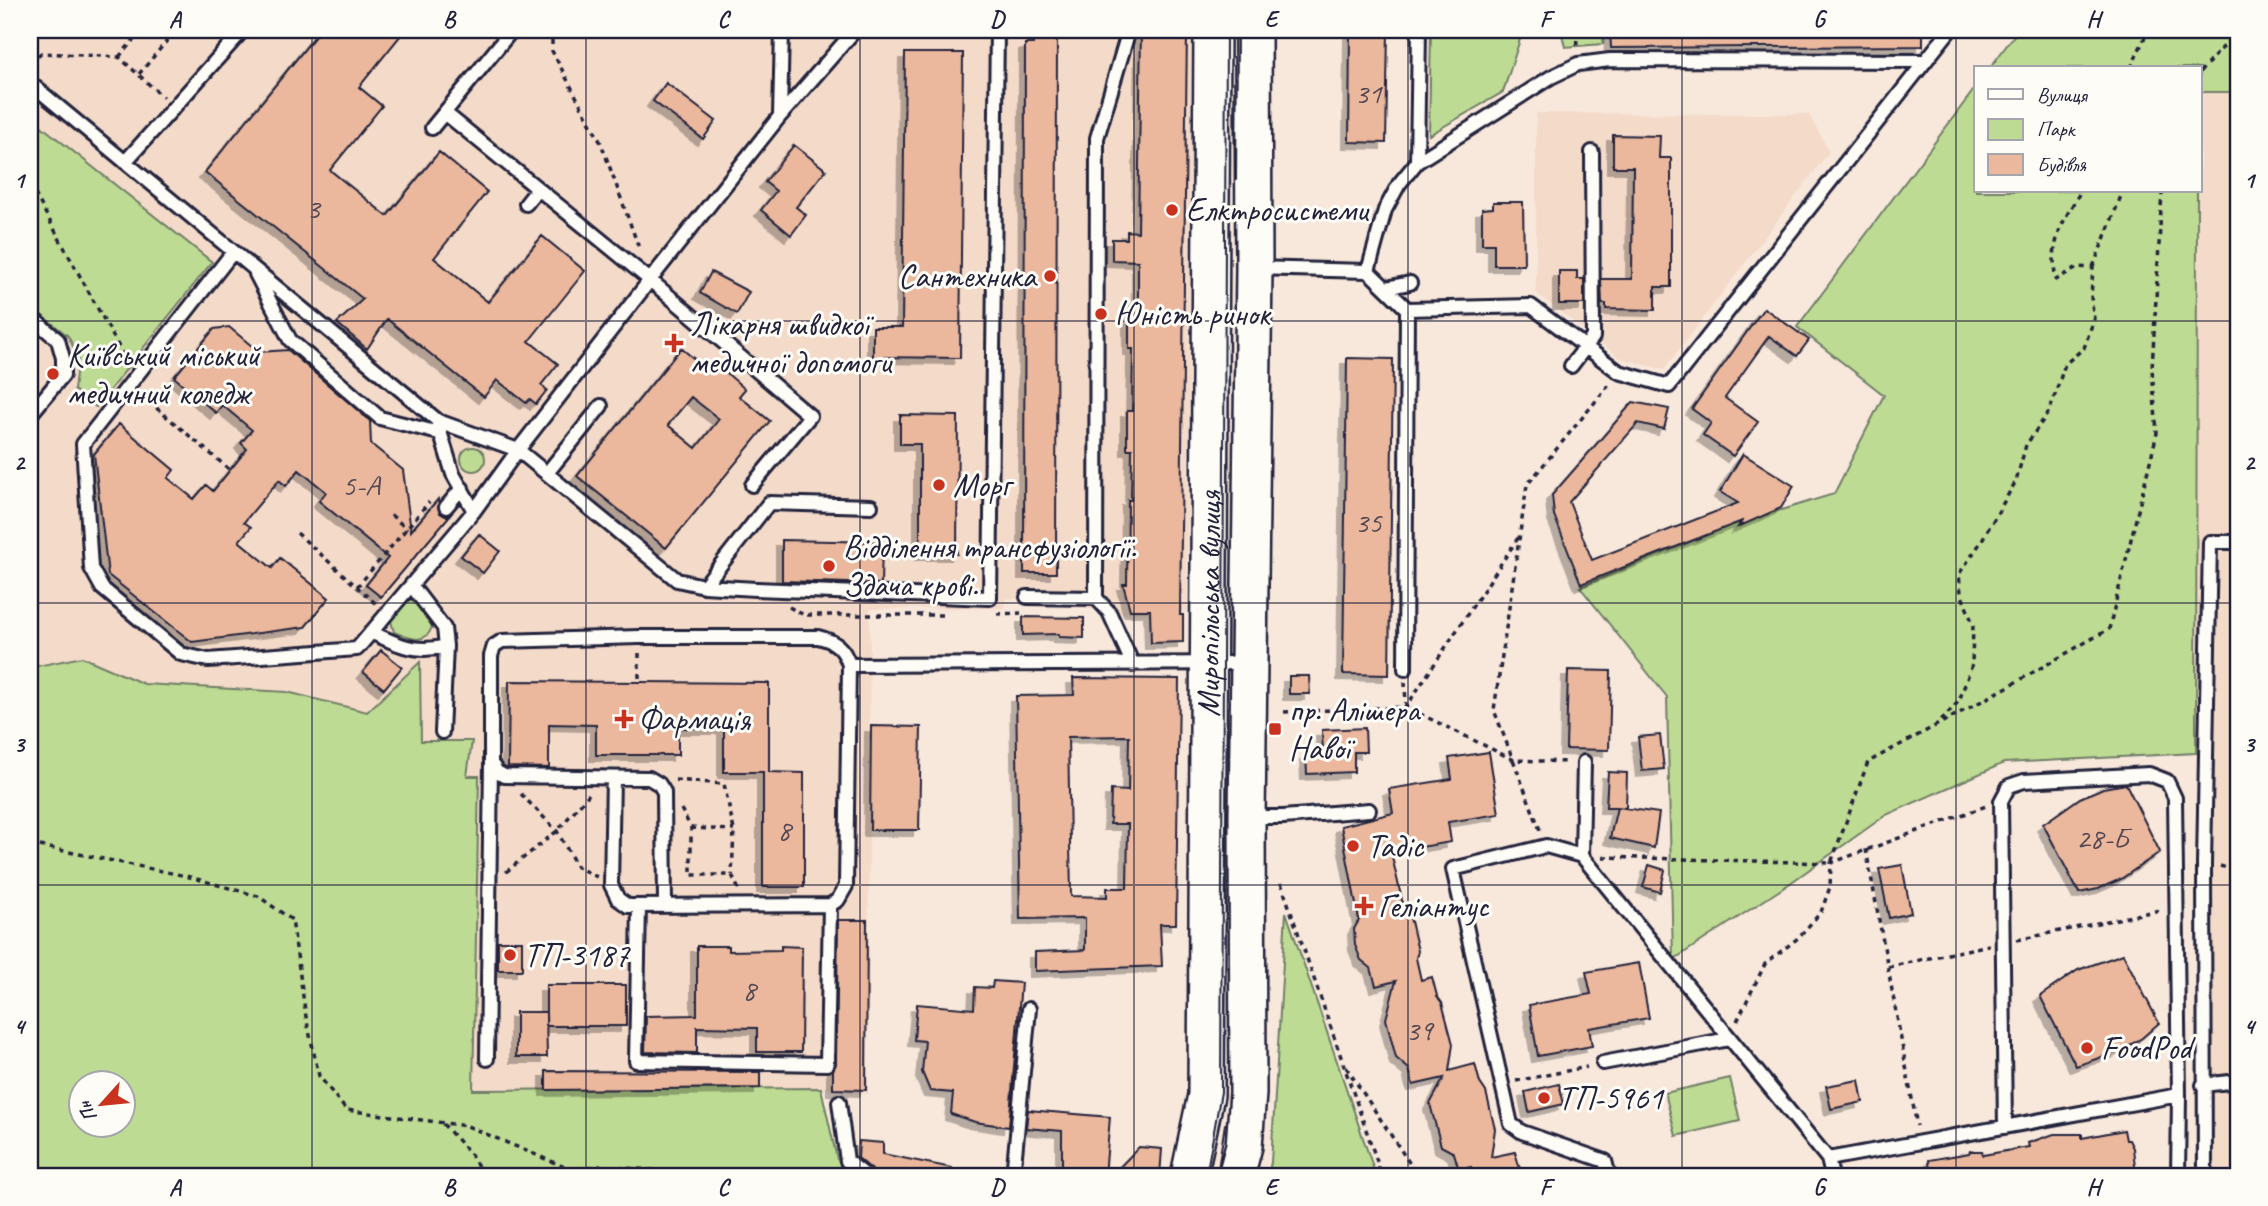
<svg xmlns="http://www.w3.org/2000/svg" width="2268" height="1206" viewBox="0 0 2268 1206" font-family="Caveat,sans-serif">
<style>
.built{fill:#f4dac9}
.green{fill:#bedb93;stroke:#707e67;stroke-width:2;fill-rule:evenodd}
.building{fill:#ebb89d;stroke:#22223b;stroke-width:2;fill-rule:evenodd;filter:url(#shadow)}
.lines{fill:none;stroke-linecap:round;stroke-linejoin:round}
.lane-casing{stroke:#22223b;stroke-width:18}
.secondary-casing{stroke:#22223b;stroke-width:40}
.path{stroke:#22223b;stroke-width:3.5;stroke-dasharray:5 5;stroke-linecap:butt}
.lane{stroke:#fdfcf7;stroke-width:12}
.secondary{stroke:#fdfcf7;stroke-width:35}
.tram{stroke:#22223b;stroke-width:2}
.grid{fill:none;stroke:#22223b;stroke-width:2;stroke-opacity:0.55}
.poi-dot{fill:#c8321e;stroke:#fdfcf7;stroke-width:2.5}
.labels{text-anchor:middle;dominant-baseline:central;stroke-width:6;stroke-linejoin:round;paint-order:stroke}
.number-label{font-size:30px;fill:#544854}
.poi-label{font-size:33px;fill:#22223b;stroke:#fdfcf7;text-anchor:start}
.street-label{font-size:33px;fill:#22223b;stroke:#fdfcf7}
.neatline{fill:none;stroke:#22223b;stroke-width:2.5}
.grid-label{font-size:23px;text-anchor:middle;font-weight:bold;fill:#22223b}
</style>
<defs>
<filter id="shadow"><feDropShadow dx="-6" dy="6" stdDeviation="0" flood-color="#0004"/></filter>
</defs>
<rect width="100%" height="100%" fill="#f8e8dc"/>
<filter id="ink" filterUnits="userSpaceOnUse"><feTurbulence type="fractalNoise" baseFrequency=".0143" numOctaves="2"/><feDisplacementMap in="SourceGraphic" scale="14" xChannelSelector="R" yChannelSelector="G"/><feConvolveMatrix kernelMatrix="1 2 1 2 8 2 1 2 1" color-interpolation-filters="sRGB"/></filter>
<g filter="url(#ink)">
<path class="built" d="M30 30H1192L1187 612 1128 614 1007 598 1005 608 870 609 868 1094 821 1088 473 1090 479 776 115 785 30 748Z
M2200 92H2238V1176H2195L2197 191H2200Z
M1536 113 1809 114 1829 152 1664 370 1620 358 1536 293Z"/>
<path class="green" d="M1431 30H1523L1503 92 1429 135Z
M1561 30H1604L1603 44 1565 47Z
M2018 30H2238V92H2200V68H1990Z
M1976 87V191H2197L2196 753 2004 763 1886 815 1786 886 1673 960 1667 697 1580 587 1729 526 1834 494 1884 395 1797 327Z
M30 117 212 262 96 407 74 390 78 357 68 336 30 306Z
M461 459a12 12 0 1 1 24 0a12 12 0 1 1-24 0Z
M405 600H417L422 606 432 627C425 646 409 638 394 632L391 621 396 608Z
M82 657 144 684 287 692 367 712 420 662 421 741H472L467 776H479L473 1090 821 1088 837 1159 856 1176H30V662L33 667ZM80 1084H122V1126H80Z
M1286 912 1376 1176H1268L1271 1162Z
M1730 1078 1740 1121 1676 1136 1665 1093Z"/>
<path class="building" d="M320 30H405L359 87 382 106 330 170 387 216 439 152 487 192 434 258 488 302 542 236 585 271 529 341 558 364 541 385 547 390 536 404 530 399 526 403 497 380 484 397 387 319 367 349 337 323 363 299 205 172Z
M1033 30H1057L1056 573H1024L1025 44H1033Z
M1141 30H1187L1180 615H1183V642L1151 643 1150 610H1130L1123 584H1127L1128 500H1131L1132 449H1127V411H1132L1133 349H1129V305L1138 304V261L1112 260V239H1127V231L1138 232Z
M1350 30H1388L1386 143 1349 142Z
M1610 30H1923V46L1611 48Z
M905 53H963L960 358 873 357V327H902Z
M666 83 716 121 703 139 653 101Z
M1613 135 1660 136 1659 158H1671V287H1655V310L1606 309V304H1602L1601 279H1632L1633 167H1613Z
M794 145 826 170 796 207 806 215 791 235 761 210 776 191 765 182Z
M1493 202H1523L1524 265H1494V244H1482V209L1493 208Z
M1559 271H1577V279H1584V304H1559Z
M711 272 749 292 737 314 700 293Z
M1764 308 1809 340 1797 356 1769 336 1725 398 1758 422 1733 456 1703 435 1711 423 1692 409Z
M229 327 259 352 288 350 370 421 371 444 403 470 411 531 438 499 440 513 445 516 451 514 381 597 366 585 388 558 319 501 326 492 299 470 286 486 279 480 244 522 251 527 239 541 272 568 280 558 329 598 305 627 192 642 108 575 94 454 119 424 174 470 168 478 194 499 206 485 213 491 247 449 241 443 252 430 222 405 216 413 174 377 214 329Z
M681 348 709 371 715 363 745 389 739 396 770 421 666 548 577 476ZM691 397 719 419 696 448 668 425Z
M1347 358 1393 359 1389 675 1343 674Z
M1633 402 1669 409 1664 429 1638 423 1569 502 1592 560 1738 503 1720 492 1743 454 1794 486 1781 508 1738 527 1742 521 1581 584 1554 515 1552 495Z
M900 415 958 416 957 554H920V444H900Z
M479 534 500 551 483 573 461 556Z
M782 540 882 542 881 584 782 581Z
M1023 617 1084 618V638L1059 637V634L1023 635Z
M381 650 402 667 384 689 363 672Z
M1568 670 1611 671 1609 750 1566 749Z
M1289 676H1309L1310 694H1289Z
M1073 678 1179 679 1176 924H1160L1162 966 1035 971V952L1085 950V918L1020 919 1016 696 1074 695ZM1129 736 1128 791 1111 790 1110 824H1128L1127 888H1107V897L1071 896 1068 737Z
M509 681 769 683V772L804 773V887H763V772H724V728H678V755H596V725L549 724V768L508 767Z
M871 726 921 727 919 830H870Z
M1365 728 1366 752H1354V772L1307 774 1306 754 1323 753 1322 730Z
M1660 735 1664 769 1642 771 1638 737Z
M1489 752 1499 814 1448 822 1451 842 1391 852 1404 909 1410 917 1418 951 1416 958 1421 980 1432 977 1437 996 1442 1003 1453 1044 1449 1071 1475 1064 1480 1083 1486 1092 1495 1129 1491 1157 1515 1152 1522 1176H1473L1471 1167 1459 1170 1454 1153 1441 1146 1430 1104 1444 1078 1413 1085 1409 1069 1396 1058 1386 1019 1396 981 1376 986 1371 968 1361 960 1355 945 1354 929 1359 920 1341 826 1393 813 1389 789 1452 779 1449 758Z
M1608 772 1627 773 1626 808 1618 807 1659 813 1654 848 1610 838 1617 807H1606Z
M2126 784 2160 852 2121 879 2098 889 2079 893 2043 824 2080 798 2103 788Z
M1649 865 1665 870 1660 892 1643 887Z
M1902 865 1911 913 1889 918 1879 869Z
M838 920H867L866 1090 833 1089V1070L836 1064Z
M498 941H522V970H498Z
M697 946H729V951L781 950V946L802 947 801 1052H757V1028L697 1027V1053L645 1052 646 1016 697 1015Z
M2123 954 2159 1023 2142 1038 2119 1051 2076 1066 2040 996 2078 970Z
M1639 963 1649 1018 1589 1028 1592 1046 1538 1056 1529 1005 1591 994 1586 972Z
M993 981 1021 983 1009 1127 975 1122 951 1114 953 1093 930 1091 922 1072 925 1041 914 1040 917 1004 974 1009 975 987 992 988Z
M546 985H626V1026H546Z
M516 1012H546L547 1057H516Z
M546 1071 760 1072V1088L546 1090Z
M1859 1080 1863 1102 1831 1109 1826 1086Z
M1559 1084 1564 1104 1529 1112 1525 1092Z
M1028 1110 1110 1117 1105 1176H1062V1131L1026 1128Z
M2124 1130 2126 1140H2129L2133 1148 2136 1176H1930L1929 1160 1969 1153 1970 1151H1982L1983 1155 2029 1147 2028 1143 2054 1134H2082V1138Z
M859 1141 883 1143V1154L952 1168V1176H875L872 1170 858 1158Z
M1139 1147 1162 1149 1160 1176H1111Z"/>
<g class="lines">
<g class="lane-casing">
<path id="lane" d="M30 83 438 421 518 450 677 580 704 586 756 589 990 598 997 30
M445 113 650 280 810 416 752 485
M780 116 782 30
M432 128 512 30
M125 162 243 30
M1417 162 1419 30
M526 204 537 190
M233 252 83 444 91 568 102 588 181 654 208 660 357 649 474 511 518 450 650 280 780 116 855 30
M1255 268 1368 271 1407 309 1531 306 1619 372 1669 386 1950 30
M1368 271 1385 210 1399 184 1417 162 1551 77 1578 64 1610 60 1924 61
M256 274 290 340 380 418 439 433
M1386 288 1410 283
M30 316 58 340 63 358V375L30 415
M1571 366 1593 337 1592 152
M438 425 453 474 474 511
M547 473 601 406
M446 507 462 488
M704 586 769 503 871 506
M1027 597 1096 598 1109 612 1133 665
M1096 598 1097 138 1129 30
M371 632C398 645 416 654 446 646L444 628 411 585
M849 665 1249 663
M1405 669 1407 309
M442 732 446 646
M613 778 611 885 618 899 628 906 830 905 838 900 846 886 849 665C844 648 835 641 818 637H639L502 641 494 646 491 656V763L497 772 504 776 649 778 659 784 664 792 665 906
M1250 817H1283L1369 810
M1582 856 1584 762
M639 906 636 1061 827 1064 830 905
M487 1059 491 763
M1603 1063 1729 1039
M2203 1085 2238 1081
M839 1102 847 1161 866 1176
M2005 1127 2001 801 2009 786 2024 781 2149 774 2167 781 2175 798 2179 1095 2178 1176
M1828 1159 2179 1095
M1013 1176 1029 1009
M1609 1176 1605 1161 1522 1132 1511 1124 1453 869 1546 846 1582 856 1828 1159 1832 1176
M2205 1176 2204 864 2210 542H2238"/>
</g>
<g class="secondary-casing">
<g id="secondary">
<path id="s1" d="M1189 1176 1206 1095 1212 30"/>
<path d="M1236 1176 1244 1146 1248 1093 1247 817 1254 268 1253 30"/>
</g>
</g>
<path class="path" d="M552 30V51L601 143 639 248
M1576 30 1577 47
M119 57 142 30
M30 62 41 53 119 57 163 97
M2131 68 2148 30
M2200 72 2238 31
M139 74 176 30
M30 185 126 360
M2093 267 2123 191
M141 395 230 470
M391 515 407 529
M297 533 376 604
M357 587 429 502
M789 607 804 615H947
M997 614 1021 613
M639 653V682
M1405 682 1406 707 1514 760 1568 762
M1284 712 1406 707 1518 538
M1941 721 1959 701 1972 665 1973 624 1961 593 1959 574 1979 545 2016 481 2026 445 2050 410 2065 364 2084 348 2094 319 2091 297 2093 268 2077 267 2056 280C2049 243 2062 222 2081 191
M675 780 724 784 734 830 732 875
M521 794 557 831 577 867 597 877
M681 809 691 828V875H732L739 890
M691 828 734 830
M1540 830 1494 710 1527 485 1609 385
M30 844 186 876 258 896 292 920 306 1017 319 1076 346 1110 467 1126 572 1170 598 1166 664 1171 686 1176
M1866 849 1917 1126
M1603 857 1831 863 1868 762 1995 694 2109 629 2157 433 2152 369 2162 191
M2220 866 2238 871
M506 872 557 831 589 794
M1281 883 1382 1176
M2017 940 2160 910
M1888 967 1989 945
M1737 1021 1765 964 1798 938 1821 912 1830 887 1831 863 1986 806
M1346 1067 1418 1176
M1516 1081 1587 1067
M443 1124 471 1155 484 1176
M548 1176 570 1170"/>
<use href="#lane" class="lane"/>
<use href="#secondary" class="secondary"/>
<path class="tram" d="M1236 180 1237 30
M1206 1176 1221 1092 1226 30
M1217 1176 1225 1124"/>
</g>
</g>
<path class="grid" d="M312 30V1176M586 30V1176M860 30V1176M1134 30V1176M1408 30V1176M1682 30V1176M1956 30V1176M30 321H2238M30 603H2238M30 885H2238"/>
<g class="poi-dot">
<circle cx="1172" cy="210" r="7"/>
<circle cx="1050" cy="276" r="7"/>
<circle cx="1101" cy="314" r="7"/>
<path d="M670.5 332.5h7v7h7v7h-7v7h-7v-7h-7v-7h7z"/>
<circle cx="53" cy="374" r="7"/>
<circle cx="939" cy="485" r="7"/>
<circle cx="829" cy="566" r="7"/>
<path d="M620.5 708.5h7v7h7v7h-7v7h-7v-7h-7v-7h7z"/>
<rect x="1268" y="722" width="14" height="14" rx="3.5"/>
<circle cx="1353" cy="846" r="7"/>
<path d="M1360.5 895.5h7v7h7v7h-7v7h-7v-7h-7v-7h7z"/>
<circle cx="510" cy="955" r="7"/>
<circle cx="2087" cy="1048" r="7"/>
<circle cx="1544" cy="1098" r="7"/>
</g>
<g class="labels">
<g class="number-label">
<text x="1368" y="93">31</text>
<text x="313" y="208">3</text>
<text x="361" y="485">5-А</text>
<text x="1368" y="522">35</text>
<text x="784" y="830">8</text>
<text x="2102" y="838">28-Б</text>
<text x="749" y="990">8</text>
<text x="1419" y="1030">39</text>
</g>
<g class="poi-label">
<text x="1186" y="210">Елктросистеми</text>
<text x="1036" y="276" text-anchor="end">Сантехника</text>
<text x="1115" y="314">Юність ринок</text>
<text x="690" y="324">Лікарня швидкої<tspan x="690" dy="38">медичної допомоги</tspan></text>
<text x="67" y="355">Київський міський<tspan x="67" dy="38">медичний коледж</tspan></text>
<text x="953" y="485">Морг</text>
<text x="843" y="547">Відділення трансфузіології.<tspan x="843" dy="38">Здача крові.</tspan></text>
<text x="1289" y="710">пр. Алішера<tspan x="1289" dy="38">Навої</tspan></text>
<text x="638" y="719">Фармація</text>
<text x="1367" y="846">Тадіс</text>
<text x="1378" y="906">Геліантус</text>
<text x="524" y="955">ТП-3187</text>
<text x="2101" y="1048">FoodPod</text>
<text x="1558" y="1098">ТП-5961</text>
</g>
<g class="street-label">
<text stroke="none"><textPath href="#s1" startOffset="574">Миропільська вулиця</textPath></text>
</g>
</g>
<rect width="2268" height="1206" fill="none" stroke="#fdfcf7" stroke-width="77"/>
<rect x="1974" y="66" width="228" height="126" fill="#fdfcf7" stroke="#a5a5ac" stroke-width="2"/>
<rect x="1988" y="89" width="35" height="10" fill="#fdfcf7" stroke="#a5a5ac" stroke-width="2"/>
<text x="2037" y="102" font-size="21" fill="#22223b">Вулиця</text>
<rect x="1988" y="119" width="35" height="21" fill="#bedb93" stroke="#a5a5ac" stroke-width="2"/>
<text x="2037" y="136" font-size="21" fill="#22223b">Парк</text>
<rect x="1988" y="154" width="35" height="21" fill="#ebb89d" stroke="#a5a5ac" stroke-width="2"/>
<text x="2037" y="172" font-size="21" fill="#22223b">Будівля</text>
<g transform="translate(102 1104) rotate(243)"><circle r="33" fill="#fdfcf7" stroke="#a5a5ac" stroke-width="2"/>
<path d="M0-5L12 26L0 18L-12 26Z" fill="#c8321e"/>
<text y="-10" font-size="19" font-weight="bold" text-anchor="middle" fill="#22223b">Пн</text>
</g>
<rect x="38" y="38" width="2192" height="1130" class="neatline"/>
<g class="grid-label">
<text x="175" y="27">A</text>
<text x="449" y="27">B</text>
<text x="723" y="27">C</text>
<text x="997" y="27">D</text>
<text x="1271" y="27">E</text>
<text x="1545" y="27">F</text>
<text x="1819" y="27">G</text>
<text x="2093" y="27">H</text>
<text x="19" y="188">1</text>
<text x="2249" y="188">1</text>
<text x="19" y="470">2</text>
<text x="2249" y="470">2</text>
<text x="19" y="752">3</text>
<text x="2249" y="752">3</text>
<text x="19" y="1034">4</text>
<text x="2249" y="1034">4</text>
<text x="175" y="1195">A</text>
<text x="449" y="1195">B</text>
<text x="723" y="1195">C</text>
<text x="997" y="1195">D</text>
<text x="1271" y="1195">E</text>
<text x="1545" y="1195">F</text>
<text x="1819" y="1195">G</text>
<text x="2093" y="1195">H</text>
</g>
</svg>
